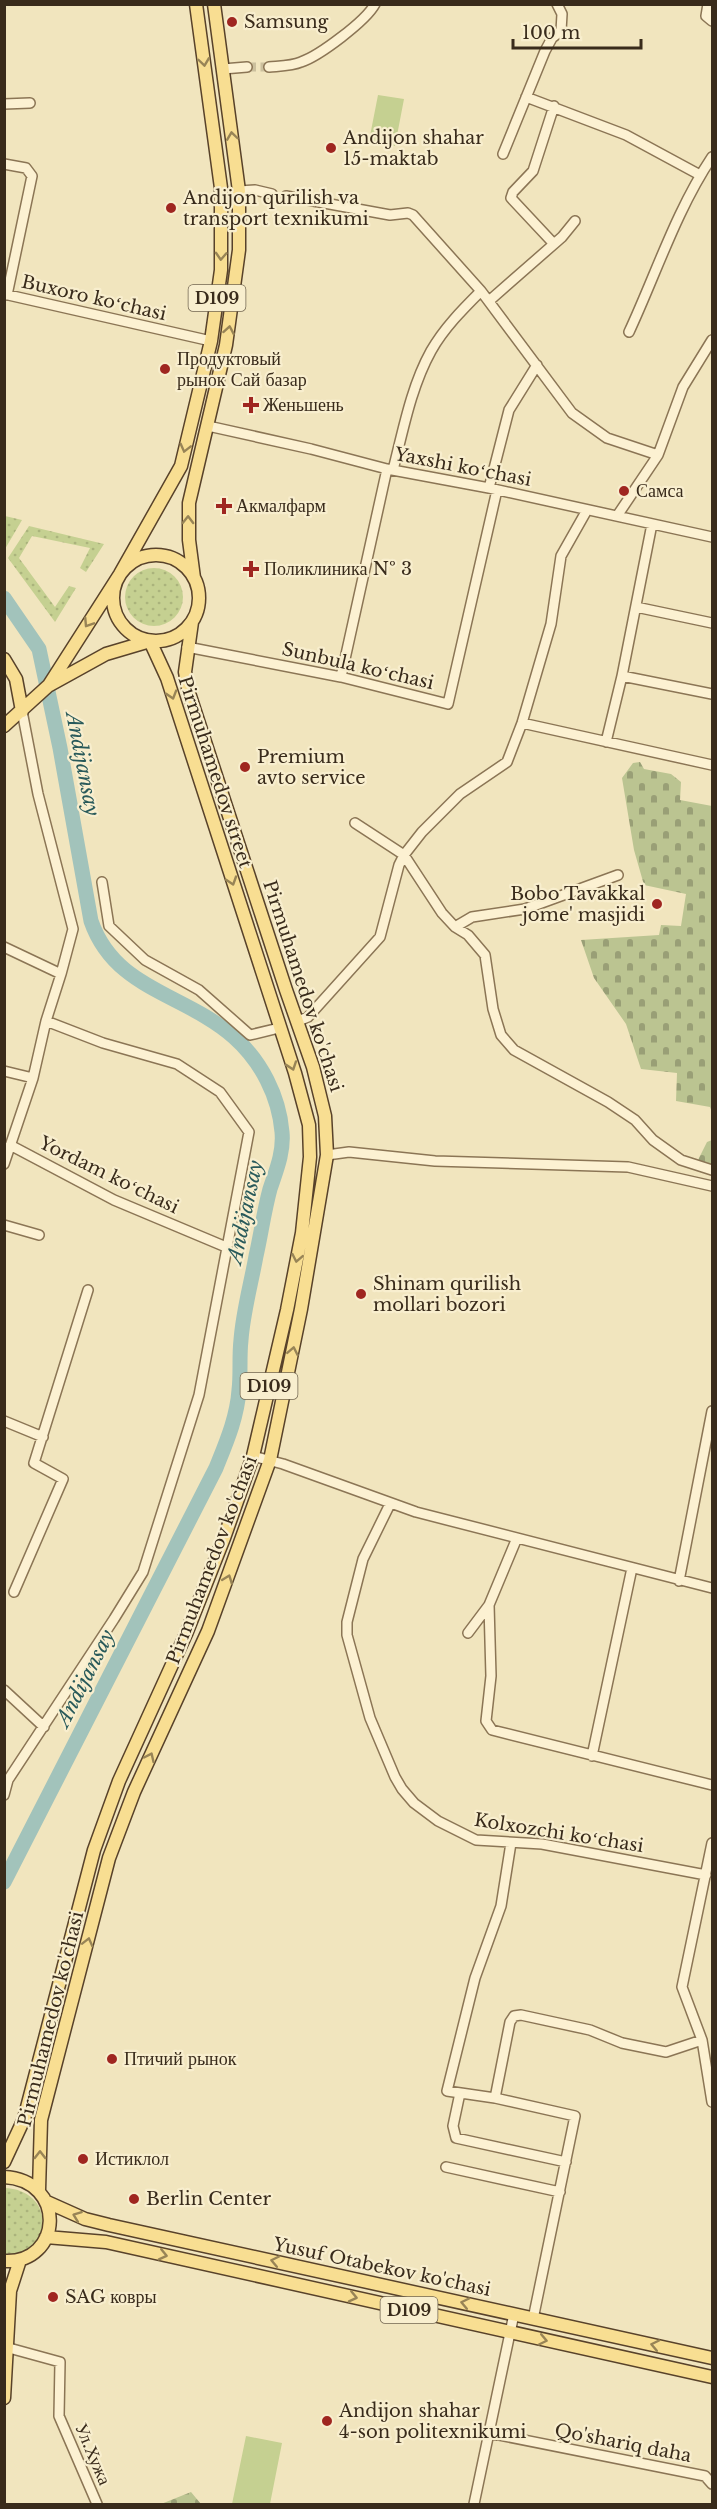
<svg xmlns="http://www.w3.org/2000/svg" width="717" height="2509" viewBox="0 0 717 2509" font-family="'Libre Baskerville',serif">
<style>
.grass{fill:url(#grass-dots)}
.cemetery{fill:url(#cemetery-stones)}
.pitch{fill:#c5d091}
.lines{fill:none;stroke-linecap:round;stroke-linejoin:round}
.river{stroke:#a2c3bb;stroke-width:15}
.minor-tunnel{stroke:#ccc09d;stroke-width:9;stroke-dasharray:9 4.5;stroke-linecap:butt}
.minor-casing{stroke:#8b7555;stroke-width:12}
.major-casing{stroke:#58422a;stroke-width:15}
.minor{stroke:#fcf1d2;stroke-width:9}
.major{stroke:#f8de92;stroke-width:12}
.oneway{stroke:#988456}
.poi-dot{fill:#9f2620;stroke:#f8eece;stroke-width:2}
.labels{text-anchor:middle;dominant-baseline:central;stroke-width:4.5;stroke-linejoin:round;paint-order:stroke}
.shield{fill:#f8eece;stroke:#726651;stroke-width:1.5}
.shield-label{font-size:16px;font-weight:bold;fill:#392b1b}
.poi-label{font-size:18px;fill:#392b1b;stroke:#f8eece;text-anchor:start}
.street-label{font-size:18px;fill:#392b1b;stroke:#f8eece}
.water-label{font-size:20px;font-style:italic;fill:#295a5a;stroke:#f8eece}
</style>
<defs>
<pattern id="grass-dots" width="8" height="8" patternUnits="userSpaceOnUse" patternTransform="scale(1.5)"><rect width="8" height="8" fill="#c5d091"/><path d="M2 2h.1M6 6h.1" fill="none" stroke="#aab37c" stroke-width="1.8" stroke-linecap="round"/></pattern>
<pattern id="cemetery-stones" width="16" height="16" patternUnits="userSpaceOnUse" patternTransform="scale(1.5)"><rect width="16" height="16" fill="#bbc491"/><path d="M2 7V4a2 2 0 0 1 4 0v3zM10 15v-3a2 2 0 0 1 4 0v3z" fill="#999f76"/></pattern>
</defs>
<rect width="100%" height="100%" fill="#f1e5be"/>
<path class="grass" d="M5 516 22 520 5 549 4 516Z
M29 526 104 544 86 572 80 568 90 548 32 536 19 558 55 607 69 586 76 588 55 622 8 558Z
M125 597a29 29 0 1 1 58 0a29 29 0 1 1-58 0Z
M4 2188C54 2189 57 2252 4 2257Z"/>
<path class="cemetery" d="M640 762 644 769 671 774 681 782 680 800 712 806V1112L710 1107 676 1101 677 1073 641 1069 626 1024 594 978 581 940 659 935 661 925 681 926 686 894 644 885 634 850 622 778 633 763Z
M712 1140V1164L698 1160 707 1142Z
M191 2492 201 2504H161Z"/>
<path class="pitch" d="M378 95 404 99 395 146 369 141Z
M246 2436 282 2443 270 2504H232Z"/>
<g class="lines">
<path class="river" d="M4 598 39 649 60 748 91 921C115 990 184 993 234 1037 261 1061 279 1096 282 1132 284 1152 276 1171 270 1189 264 1211 261 1234 256 1256 251 1284 243 1312 241 1340 239 1357 241 1374 239 1390 237 1418 226 1443 216 1468L4 1882"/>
<path class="minor-tunnel" d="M247 67H269"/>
<g class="minor-casing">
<path id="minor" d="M708 4 706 16 712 21
M269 67C279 66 292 66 301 62 319 56 366 21 375 4
M223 69 247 67
M526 97 626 135 700 175
M4 104 30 103
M503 154 545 51 552 38 561 31 562 14 557 4
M4 164 26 168 32 176 7 295
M239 191 255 190 272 194
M286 196 390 215 408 213 413 215 481 291 572 413 607 438 658 455 683 387 712 340
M554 244 562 237 575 221
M4 294 211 341
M489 301 554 244 511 198 513 192 533 171 554 106
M629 332C656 274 676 211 712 157
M208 426 311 449 387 469 489 488 712 537
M393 470C403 431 411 387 431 351 444 328 463 309 481 291
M489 488 509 410 537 365
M617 516 658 455
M636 607 712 623
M187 647 341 677 448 704 497 490
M622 676 712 694
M341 677 387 469
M22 711 38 794 73 929 61 974
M522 723 712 765
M606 742 622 676 652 524
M355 823 404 855 442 913 455 927 468 935 485 955 493 1009 501 1035 514 1050 608 1102 635 1120 653 1140 681 1160 712 1170
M102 882 109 926 145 960 199 990 250 1035 279 1028
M455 927 472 917 525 909 618 875
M4 947 61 974 46 1021 33 1078 4 1164
M298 1021 308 1017 380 937 399 865 404 855 422 832 460 794 507 762 522 723 551 624 561 556 587 510
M4 1071 33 1078
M10 1145 114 1200 226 1247
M327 1155 349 1152 435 1161 628 1167 712 1186
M4 1225 39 1235
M4 1421 43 1437
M253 1456 283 1464 416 1512 712 1588
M390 1504 363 1559 347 1622V1635L370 1718 395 1777 402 1789 414 1803 438 1821 476 1840 542 1844 706 1875
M517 1538 489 1605 491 1676 486 1721 492 1730 712 1785
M679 1581 712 1411
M14 1592 63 1479 34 1463 88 1290
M468 1633 489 1605
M4 1690 44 1727
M592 1756 632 1568
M4 1795 8 1780 114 1619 143 1572 199 1395 249 1132 220 1092 177 1064 103 1043 46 1021
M511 1843 501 1906 475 1978 447 2091 495 2098 575 2116 533 2319
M712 1843 682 1987 702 2040 712 2102
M460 2093 453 2126 456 2138 566 2162
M495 2098 510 2022 514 2016 521 2015 590 2030 622 2043 666 2052 702 2040
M446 2167 560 2192
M9 2348 60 2362 59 2416 97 2504
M489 2433 705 2476 712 2484
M474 2504 514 2314"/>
</g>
<g class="major-casing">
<path id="major" d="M113 598a43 43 0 1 1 86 0a43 43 0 1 1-86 0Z
M194 578 189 540V503L226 345 239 250V191L214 4
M4 659 16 679 22 711
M49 685 120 574 181 466 211 341 221 270V188L196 4
M4 726 48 686 106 654 150 641 167 678 295 1073 309 1125 310 1157 302 1233 287 1310 253 1456 224 1538 186 1634 119 1781 94 1850 24 2119 4 2162
M4 2177C67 2180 63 2264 4 2261
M39 2190 41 2120 109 1858 134 1792 208 1631 270 1460 301 1309 327 1155 325 1116 313 1067 286 990 189 693 185 672 192 622
M47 2202 85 2219 109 2225 712 2358
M46 2237 106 2242 712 2377
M4 2398 10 2291 20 2260"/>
</g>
<use href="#minor" class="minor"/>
<use href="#major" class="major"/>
</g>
<defs><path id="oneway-chevron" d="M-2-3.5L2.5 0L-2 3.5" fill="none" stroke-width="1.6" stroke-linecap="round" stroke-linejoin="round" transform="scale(1.5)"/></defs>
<g class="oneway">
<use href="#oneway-chevron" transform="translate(204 62) rotate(82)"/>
<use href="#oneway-chevron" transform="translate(232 136) rotate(-98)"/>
<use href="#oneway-chevron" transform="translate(221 256) rotate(93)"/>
<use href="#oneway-chevron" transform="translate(229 330) rotate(-80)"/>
<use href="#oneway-chevron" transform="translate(185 448) rotate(104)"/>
<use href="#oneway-chevron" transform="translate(188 520) rotate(-89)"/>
<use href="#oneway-chevron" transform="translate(88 623) rotate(123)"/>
<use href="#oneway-chevron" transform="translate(172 695) rotate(73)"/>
<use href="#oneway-chevron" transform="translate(232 881) rotate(72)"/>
<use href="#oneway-chevron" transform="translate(292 1066) rotate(71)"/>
<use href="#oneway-chevron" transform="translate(297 1258) rotate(101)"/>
<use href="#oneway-chevron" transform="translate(293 1351) rotate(-79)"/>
<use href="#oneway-chevron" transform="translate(228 1579) rotate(-69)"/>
<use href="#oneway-chevron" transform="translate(150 1757) rotate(-65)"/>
<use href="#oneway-chevron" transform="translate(88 1942) rotate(-76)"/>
<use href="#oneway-chevron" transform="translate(40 2155) rotate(-90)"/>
<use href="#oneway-chevron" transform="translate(77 2216) rotate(-159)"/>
<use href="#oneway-chevron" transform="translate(163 2255) rotate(13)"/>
<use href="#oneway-chevron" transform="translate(275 2261) rotate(-168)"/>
<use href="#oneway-chevron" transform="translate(353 2297) rotate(13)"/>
<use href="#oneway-chevron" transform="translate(465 2303) rotate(-168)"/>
<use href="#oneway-chevron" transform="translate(543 2340) rotate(12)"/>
<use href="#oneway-chevron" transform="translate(655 2345) rotate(-168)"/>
</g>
<g class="poi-dot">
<circle cx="232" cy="22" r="6"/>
<circle cx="331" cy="148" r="6"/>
<circle cx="171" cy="208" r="6"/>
<circle cx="165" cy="369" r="6"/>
<path d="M248 396h6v6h6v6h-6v6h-6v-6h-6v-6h6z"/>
<circle cx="624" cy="491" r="6"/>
<path d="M221 497h6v6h6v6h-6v6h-6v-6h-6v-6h6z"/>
<path d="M248 560h6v6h6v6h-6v6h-6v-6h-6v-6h6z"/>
<circle cx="245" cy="767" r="6"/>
<circle cx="657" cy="904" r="6"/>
<circle cx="361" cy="1294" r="6"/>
<circle cx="112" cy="2059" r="6"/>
<circle cx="83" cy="2159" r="6"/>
<circle cx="134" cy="2199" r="6"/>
<circle cx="53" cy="2297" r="6"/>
<circle cx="327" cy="2421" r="6"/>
</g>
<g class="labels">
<g class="shield">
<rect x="188.5" y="285" width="57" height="26" rx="4.5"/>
<rect x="240.5" y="1373" width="57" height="26" rx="4.5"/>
<rect x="380.5" y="2297" width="57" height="26" rx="4.5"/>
</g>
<g class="shield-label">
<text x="217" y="298">D109</text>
<text x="269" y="1386">D109</text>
<text x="409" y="2310">D109</text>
</g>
<g class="poi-label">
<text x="244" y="22">Samsung</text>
<text x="343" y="138">Andijon shahar<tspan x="343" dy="21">15-maktab</tspan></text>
<text x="183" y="198">Andijon qurilish va<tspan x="183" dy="21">transport texnikumi</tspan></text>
<text x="177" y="359">Продуктовый<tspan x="177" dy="21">рынок Сай базар</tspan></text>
<text x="263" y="405">Женьшень</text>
<text x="636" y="491">Самса</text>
<text x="236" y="506">Акмалфарм</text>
<text x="264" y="569">Поликлиника № 3</text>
<text x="257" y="757">Premium<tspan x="257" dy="21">avto service</tspan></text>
<text x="645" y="894" text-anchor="end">Bobo Tavakkal<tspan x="645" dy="21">jome' masjidi</tspan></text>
<text x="373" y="1284">Shinam qurilish<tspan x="373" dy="21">mollari bozori</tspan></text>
<text x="124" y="2059">Птичий рынок</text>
<text x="95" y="2159">Истиклол</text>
<text x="146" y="2199">Berlin Center</text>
<text x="65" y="2297">SAG ковры</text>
<text x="339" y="2411">Andijon shahar<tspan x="339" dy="21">4-son politexnikumi</tspan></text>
</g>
<g class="street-label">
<text transform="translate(94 298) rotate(13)">Buxoro koʻchasi</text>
<text transform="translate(463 467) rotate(11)">Yaxshi koʻchasi</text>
<text transform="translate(358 666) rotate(13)">Sunbula koʻchasi</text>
<text transform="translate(215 772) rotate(72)">Pirmuhamedov street</text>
<text transform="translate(303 986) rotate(72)">Pirmuhamedov ko'chasi</text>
<text transform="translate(109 1175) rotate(26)">Yordam koʻchasi</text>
<text transform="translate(212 1560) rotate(-69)">Pirmuhamedov ko'chasi</text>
<text transform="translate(559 1833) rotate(9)">Kolxozchi koʻchasi</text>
<text transform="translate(51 2019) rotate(-76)">Pirmuhamedov ko'chasi</text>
<text transform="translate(382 2267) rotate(12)">Yusuf Otabekov ko'chasi</text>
<text transform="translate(623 2443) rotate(11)">Qo'shariq daha</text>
<text transform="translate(93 2454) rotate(67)">Ул.Хужа</text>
</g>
<g class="water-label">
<text transform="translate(83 764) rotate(79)">Andijansay</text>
<text transform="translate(245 1212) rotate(-78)">Andijansay</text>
<text transform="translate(85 1678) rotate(-63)">Andijansay</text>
</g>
</g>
<rect width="717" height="2509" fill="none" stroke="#392b1b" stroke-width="12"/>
<path d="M513 39v9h128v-9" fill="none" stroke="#392b1b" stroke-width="3"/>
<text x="522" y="39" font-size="18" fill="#392b1b" stroke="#f8eece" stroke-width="4.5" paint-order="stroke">100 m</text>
</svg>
